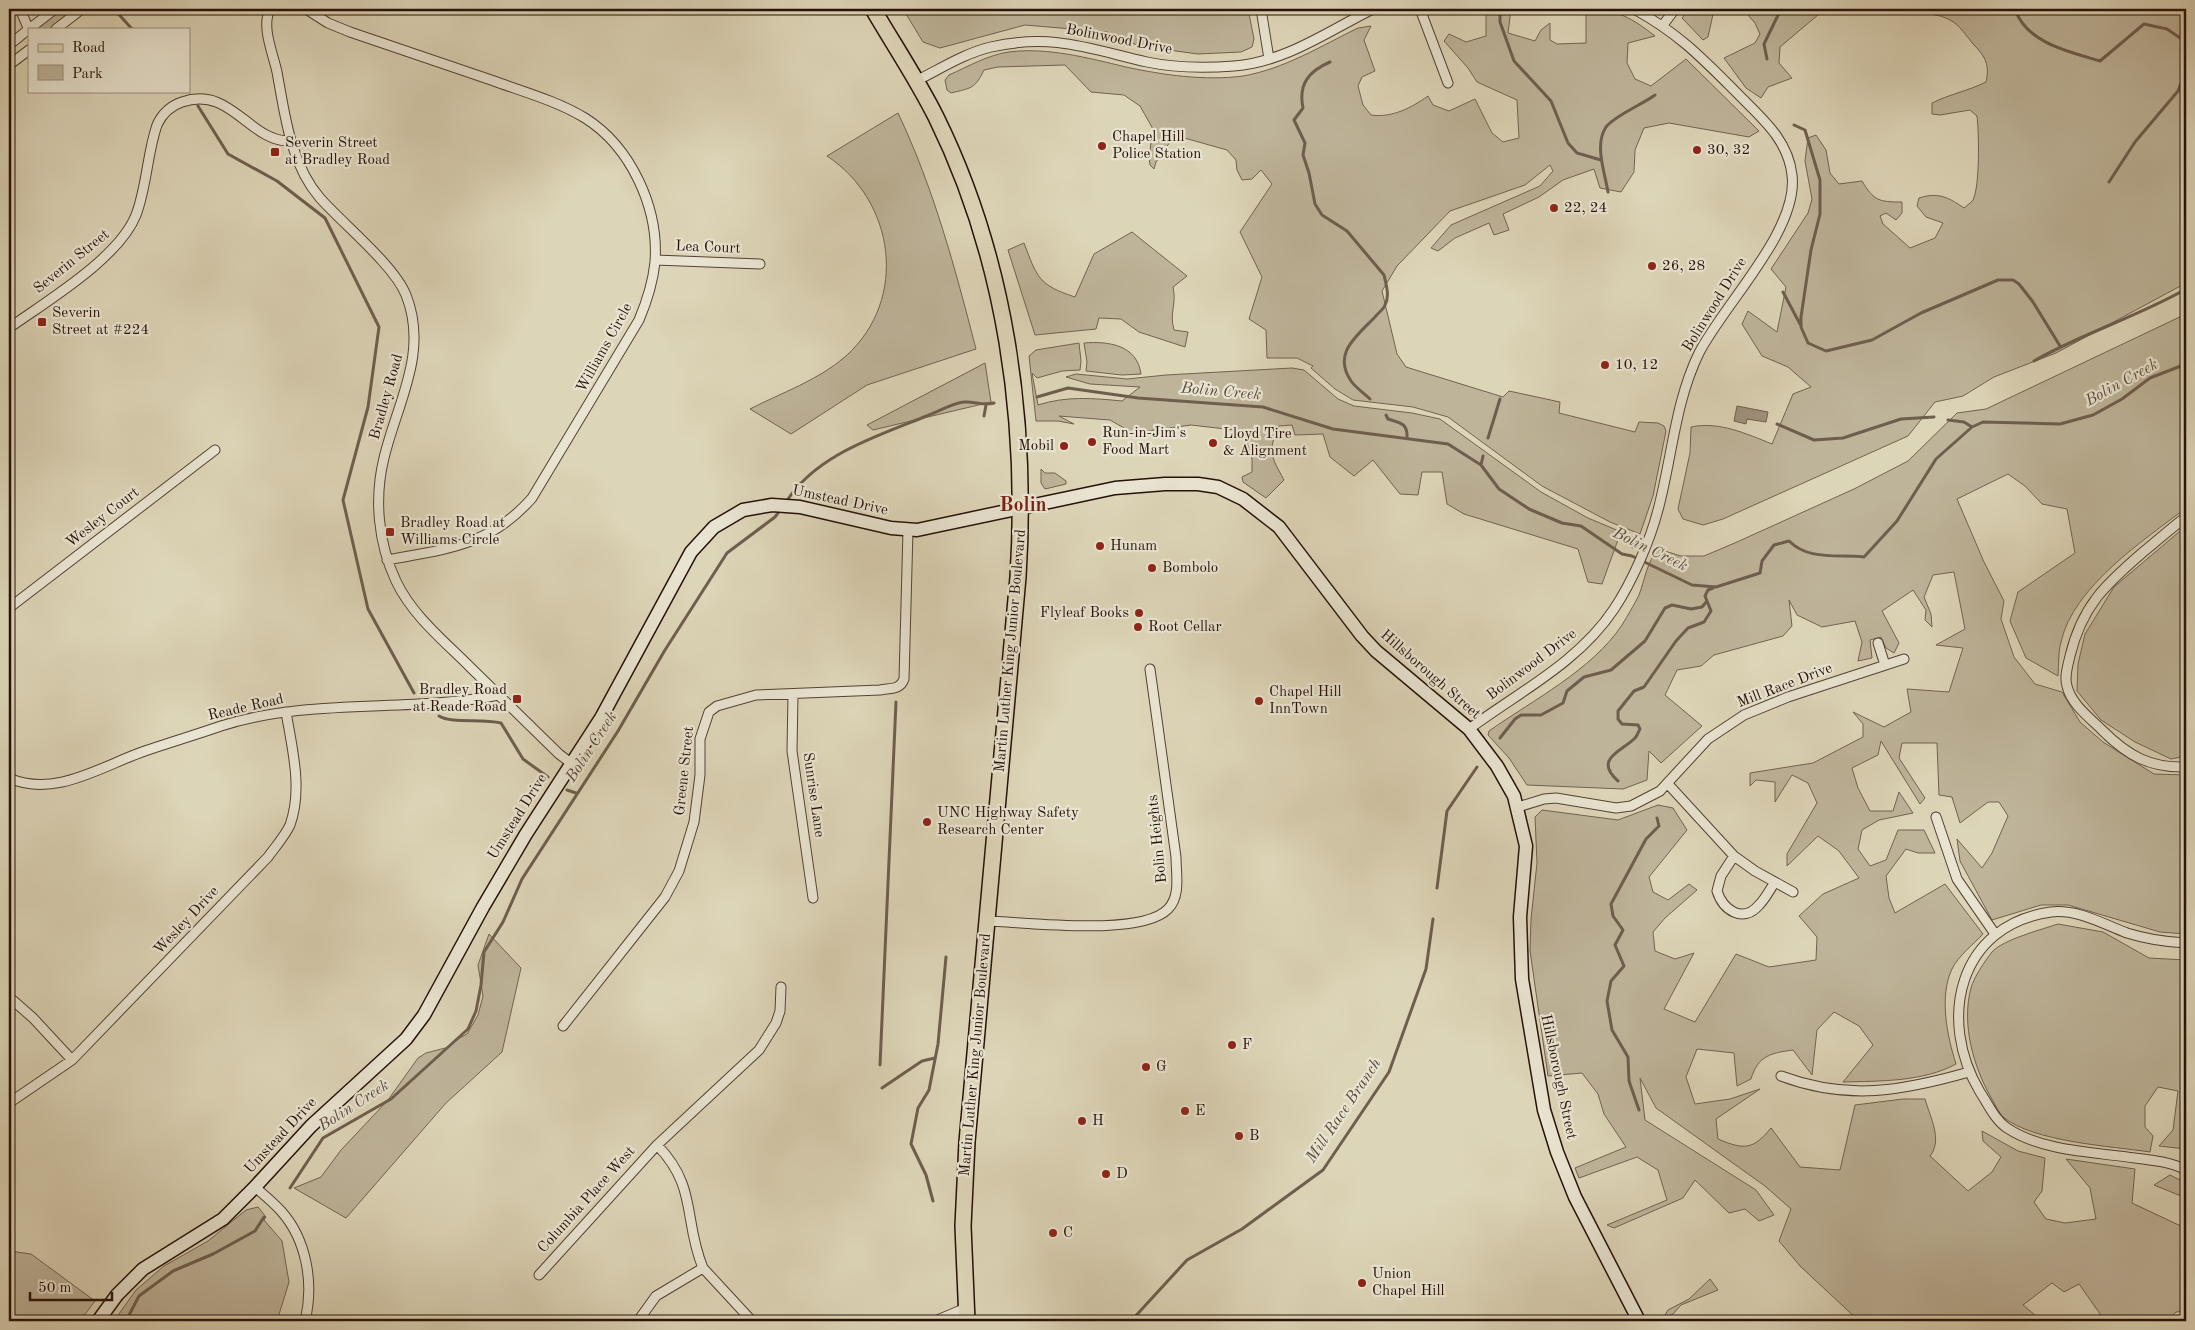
<svg xmlns="http://www.w3.org/2000/svg" width="2195" height="1330" viewBox="0 0 2195 1330" font-family="'Old Standard TT',serif">
<style>
.green{fill:#beb49a;stroke:#726251}
.water{fill:#9e927c;stroke:#6e5e4e}
.lines{fill:none;stroke-linecap:round;stroke-linejoin:round}
.stream{stroke:#6e5e4e;stroke-width:3}
.street-casing{stroke:#534234;stroke-width:11}
.secondary-casing{stroke:#251108;stroke-width:15}
.primary-casing{stroke:#251108;stroke-width:18}
.street{stroke:#e9e4d1;stroke-width:9}
.secondary{stroke:#e9e4d1;stroke-width:12}
.primary{stroke:#ddd5b8;stroke-width:15}
.poi-dot{fill:#8f2418;stroke:#e9e4d1;stroke-width:2}
.labels{text-anchor:middle;dominant-baseline:central;stroke-width:4.5;stroke-linejoin:round;paint-order:stroke}
.street-label{font-size:15px;fill:#251108;stroke:#e9e4d1}
.poi-label{font-size:15px;fill:#251108;stroke:#e9e4d1;text-anchor:start}
.water-label{font-size:16px;font-style:italic;fill:#5b4b3c;stroke:#e9e4d1}
.district-label{font-size:20px;font-weight:bold;fill:#7a1f14;stroke:#e9e4d1}
</style>
<rect width="100%" height="100%" fill="#ddd5b8"/>
<filter id="stains"><feTurbulence type="fractalNoise" baseFrequency=".004" numOctaves="4"/><feColorMatrix values="0 0 0 0 .2 0 0 0 0 .09 0 0 0 0 .02 0 0 0 .5 -.17"/></filter>
<radialGradient id="worn" r=".72"><stop offset=".6" stop-color="#630" stop-opacity="0"/><stop offset="1" stop-color="#630" stop-opacity=".3"/></radialGradient>
<path class="green" d="M61 9H76L49 29H36Z
M903 9H1248L1254 39 1252 47 1241 52 1198 54 1139 46 1107 32 1025 25 940 48 923 42Z
M1486 9H1511L1508 33 1535 41 1541 30 1550 23V40L1557 44 1586 43V9C1617 9 1632 18 1655 36L1628 43 1627 63 1635 79 1651 86 1686 59 1759 131 1749 137 1669 123 1644 128 1635 150 1634 172 1621 192 1600 188 1594 169 1563 180 1539 197 1503 214 1509 230 1494 235 1489 223 1455 238 1438 251 1431 248 1451 225 1540 186 1553 171 1550 165 1525 185 1450 211 1397 266 1382 291 1397 354 1406 367 1503 397 1509 391 1560 402 1559 413 1635 432 1639 422 1658 423 1664 426 1666 431 1653 496 1640 534 1610 522 1542 486 1448 417 1413 407 1353 400 1335 389 1311 368 1313 366 1297 358H1267L1266 330 1249 319 1262 277 1240 232 1272 184 1261 170 1252 179 1242 180 1237 170 1236 160 1227 150 1188 139 1180 138 1170 142 1156 162 1154 169 1150 165 1149 157 1153 129 1140 106 1124 95 1091 92 1065 65 998 67 984 70C975 89 971 88 951 93L947 90 945 80 949 75C969 66 988 55 1009 52 1048 47 1088 58 1126 67 1163 75 1205 81 1243 76 1284 69 1321 46 1358 28L1371 26 1364 40 1375 71 1362 77 1358 86 1363 105 1371 115C1392 118 1411 108 1428 96L1433 105 1449 111 1475 99 1492 133 1503 142 1519 138 1517 100 1477 82 1468 68 1444 41 1449 34 1466 42 1486 36Z
M1696 9H1709L1713 14 1708 37 1703 40 1682 18 1686 13Z
M1748 9H1825L1780 47 1779 63 1792 78 1768 87 1761 98 1746 88 1724 58 1755 43 1760 34 1755 23 1747 14Z
M1874 9H2186V283L2056 353 1994 377 1963 396 1935 402 1908 436 1723 519 1703 525 1683 519 1678 509 1690 453 1691 427C1719 421 1747 434 1772 444L1793 394 1811 387 1788 367 1762 356 1742 324 1748 311 1777 332 1786 287 1771 269 1808 213 1812 199 1805 161 1808 138 1816 135 1826 150 1830 173 1839 184 1862 181C1874 201 1879 202 1902 202V213L1896 220 1886 213 1880 216 1883 224 1910 248 1935 238 1943 223 1926 217 1917 206 1919 198C1938 192 1948 197 1964 208 1967 205 1971 203 1973 200 1980 186 1979 133 1977 116L1970 110 1940 115 1932 114V103C1950 94 1968 91 1986 82 1990 65 1985 56 1974 45 1967 37 1959 24 1950 20 1929 8 1897 18 1874 9Z
M898 113C934 189 955 268 976 349L867 385 791 434 750 409C781 393 819 380 846 356 909 299 895 201 827 156Z
M1132 232 1187 276 1173 287C1177 306 1169 311 1174 330L1188 332 1185 347 1139 332 1121 319 1099 318 1096 329 1035 335 1008 250 1024 243C1037 277 1038 285 1075 297L1094 254Z
M2186 314V508C2144 540 2073 587 2061 642 2058 653 2059 665 2058 676L2026 658 2010 621 2018 592 2075 553 2067 509 2042 504 2025 486 2008 474 1957 499 1984 562 2004 601 2001 619 2014 657 2035 684 2062 692 2080 722 2103 742 2154 774 2186 775V934L2160 932 2068 905H2041L1992 920 1960 861 1957 839 1982 868 1992 853 2008 816 1999 802H1988L1960 823 1952 797 1939 795 1937 743H1902L1899 758 1925 798 1920 804 1881 741 1878 755 1852 768 1858 788 1870 811H1893L1899 792 1913 813 1879 820 1862 830 1858 849 1870 866 1886 860 1898 830H1924L1935 853H1918L1906 849 1886 876 1889 898 1895 913 1945 884 1983 934C1974 944 1958 956 1952 969 1939 996 1947 1036 1956 1064 1923 1082 1880 1081 1843 1082L1873 1045 1859 1026 1834 1012 1817 1030 1812 1075 1793 1050C1772 1053 1758 1055 1751 1079L1737 1086 1734 1053 1697 1049 1686 1077 1695 1104 1730 1099 1760 1089 1716 1119 1718 1139C1744 1150 1753 1150 1771 1128L1800 1167 1840 1170 1855 1105 1903 1099H1925C1930 1117 1943 1140 1930 1156L1968 1191 1992 1172 2001 1157 1983 1141 1982 1131 2018 1151 2045 1158 2042 1191 2034 1202 2046 1219 2065 1223 2096 1219 2090 1188 2066 1159 2135 1169 2132 1203 2183 1227 2186 1221V1311L2176 1312 2167 1321H2105L2079 1284 2064 1292 2052 1283 2023 1305 2042 1321H1859L1800 1266 1779 1241 1791 1209 1765 1186 1656 1108 1640 1078 1645 1120 1756 1190 1774 1215 1759 1221 1745 1209 1729 1213 1695 1180 1683 1198 1614 1228 1607 1225 1667 1200 1658 1170 1637 1157 1579 1178 1575 1168 1626 1147 1604 1114 1598 1094 1582 1073 1548 1076 1530 951 1531 919 1537 863 1535 817 1542 810 1618 820 1658 805 1673 808 1687 830 1649 877 1653 892 1668 900 1689 884 1697 890 1665 918 1653 932 1655 951 1675 959 1694 953 1664 1009 1695 1022 1736 954 1769 967 1816 960 1817 937 1799 916 1823 894 1859 878 1839 851 1818 836 1787 866V854L1817 803 1808 783 1792 775 1775 802V782L1756 780 1750 786V773L1813 763 1863 737V724L1853 712 1884 727 1911 712 1907 689 1949 692 1963 648 1936 645 1965 629 1954 572 1933 575 1924 597 1931 614 1932 627 1925 620 1926 610 1913 590 1882 611 1899 643 1894 653 1886 648 1881 637 1870 640 1872 658 1858 661 1862 642 1855 621 1822 627 1797 615 1789 600 1792 626 1783 636 1714 655 1701 666 1677 670 1665 695 1702 726 1661 763 1649 751 1647 780 1623 789 1527 785 1509 758 1488 735 1489 731C1533 700 1592 670 1622 625 1628 615 1634 605 1639 595 1645 579 1647 562 1658 549L1681 556H1704L1737 542 1854 489 1908 461 1957 413 1986 409Z
M1079 343 1081 361 1080 370 1062 371 1037 378 1032 373 1038 405C1066 396 1092 398 1122 401L1140 387 1090 384 1066 377 1076 374 1127 379 1166 375 1292 368 1304 370 1338 399 1354 406 1412 413 1440 419 1541 492 1588 518 1638 539 1640 542 1634 549 1619 537 1602 584 1588 582 1578 549 1464 514 1447 504 1442 472H1422L1418 495 1400 494 1373 460 1354 476 1330 457 1323 434 1295 435 1292 425 1279 426C1267 452 1271 456 1284 480L1266 498 1243 482 1242 477 1252 472V459L1243 431 1191 425 1133 433 1110 420 1059 416 1074 424 1058 421H1036L1029 356 1036 350Z
M1084 343C1109 341 1137 345 1141 374L1122 375 1086 371 1087 362Z
M985 363 991 402 873 430 867 425Z
M1041 469 1045 473H1055L1066 481V484L1045 489 1041 483Z
M2186 526V756L2171 759 2135 742 2101 720 2077 691 2078 664 2085 634 2114 587Z
M2058 924 2103 932 2149 958 2186 960V1149L2159 1146 2173 1130 2178 1091 2158 1087 2145 1106V1127L2153 1136 2150 1152C2110 1146 2034 1142 2003 1117 1999 1113 1996 1106 1993 1101 1974 1069 1961 1025 1971 988 1974 977 1985 961 1992 952 2002 940 2043 929 2058 924Z
M489 934 521 968 502 1052 446 1103 346 1218 294 1188 321 1177 341 1150 388 1100 418 1058 426 1053 449 1047 456 1040 467 1034 478 1015 483 996 478 965Z
M2170 1175 2186 1183V1198L2154 1185Z
M258 1207 266 1217 264 1220 282 1241 289 1282 277 1321H114L136 1290 164 1266 208 1241 246 1210Z
M9 1251 31 1254 95 1301 80 1321H9Z
M1710 1279 1718 1290 1681 1305 1673 1314 1662 1320 1668 1310 1689 1299Z"/>
<path class="water" d="M1737 406 1768 412 1766 422 1747 419 1746 424 1734 421Z"/>
<g class="lines">
<path class="stream" d="M114 9 132 29
M1500 9V22L1514 61 1551 101 1568 143 1577 153 1601 160
M2015 9C2026 43 2070 52 2100 61L2144 24 2167 29 2186 42
M1767 59 1764 44 1781 9
M1330 62C1309 71 1298 84 1303 108L1294 120 1305 143 1303 155 1309 173 1315 204 1322 215 1347 231 1384 275C1386 284 1390 296 1385 305 1384 309 1378 313 1375 317 1357 336 1332 353 1351 381 1355 387 1365 394 1370 399
M198 106 228 154 277 181 325 218 379 327 368 407 343 500 368 609 414 693
M1794 125 1805 130 1820 180V214L1811 250 1801 317V327L1808 343 1826 351 1872 340 1921 313 1998 280H2013L2019 284 2033 302 2060 346
M2109 182 2135 142 2178 91 2186 70
M1608 192C1605 173 1594 145 1606 127 1614 116 1643 104 1655 95
M1783 292 1800 324
M2034 361C2083 333 2137 317 2186 289
M1037 397 1068 388 1138 398 1263 407 1333 429 1448 444 1481 465 1499 489 1529 509 1562 523 1581 526 1622 554 1632 556 1692 585 1716 587 1760 573 1762 561 1774 545 1789 541C1809 561 1838 554 1864 557L1897 521 1936 459 1972 427 1983 422 2060 424 2093 415 2122 399 2150 378 2186 364
M1386 415 1388 419C1401 423 1408 423 1407 439
M984 416 986 405
M1948 420 1964 422 1972 427
M1777 424 1814 440 1843 438 1901 419 1934 417
M1488 438 1500 399
M1481 465 1483 456
M786 502C816 455 875 437 924 417 936 413 952 403 964 402 974 401 983 406 994 403
M439 716C452 724 482 718 501 723L523 759 548 777
M1500 738 1515 719 1521 715H1541L1563 703 1567 691 1584 677 1611 670 1645 641 1665 608 1672 605 1691 609 1702 607 1707 601 1705 596 1708 590 1713 588
M1618 781C1593 759 1622 751 1634 739 1637 737 1638 732 1640 729L1638 725 1622 724 1618 719V711L1634 691 1644 687 1676 641 1688 628 1704 622 1711 611 1707 601
M567 790 576 793
M1437 888 1447 811 1477 767
M880 1065 896 702
M882 1088 922 1061 935 1058
M1639 1110 1629 1081 1628 1057 1612 1030 1607 1001 1611 981 1624 966 1615 945 1623 930 1613 916 1611 904 1646 839 1659 826 1657 818
M290 1188 323 1138 391 1099 468 1029 476 1011 481 985 484 952 503 922 522 879 618 731 665 650 727 553 775 517 781 509
M933 1201 926 1175 911 1144 918 1108 929 1090 938 1044 946 957
M126 1321 139 1296 173 1271 213 1254 255 1231 264 1217
M1131 1321 1187 1260 1242 1229 1323 1170 1389 1072 1426 969 1433 919"/>
<g class="street-casing">
<path id="street" d="M20 9 29 30
M270 9C261 27 273 53 277 72 285 115 290 163 320 198 343 224 394 265 406 295 429 353 397 403 384 458 374 498 378 543 396 581 412 615 443 640 469 666 499 695 529 725 559 754L571 763
M306 9 328 23 350 32C398 48 446 65 494 81 524 92 557 101 585 118 631 147 659 208 655 262 653 282 647 301 639 320L532 498C490 546 446 549 387 560
M1261 9 1269 59
M1420 9 1448 83
M1663 25 1675 9
M29 29 55 9
M56 29 82 9
M9 45 29 29
M9 65 29 50
M916 81C940 69 965 53 991 47 1053 33 1090 49 1147 62 1175 68 1206 68 1234 66 1286 62 1328 31 1373 9
M655 260 760 264
M9 328C47 301 119 258 136 215 147 186 147 154 157 125 162 114 170 106 182 102 231 85 249 142 290 141
M2186 517C2171 528 2157 541 2142 553 2105 585 2082 606 2070 656 2068 665 2064 677 2067 686 2071 704 2090 718 2102 730 2128 756 2150 768 2186 767
M9 608 215 450
M1878 643 1885 665
M793 695 792 751 813 898
M1469 729C1519 692 1579 662 1614 609 1632 582 1650 541 1658 510 1672 458 1675 402 1699 353 1724 304 1799 230 1792 175 1788 138 1759 116 1735 91 1701 57 1678 33 1634 9
M9 778C54 798 100 767 142 752 168 743 195 735 221 726 312 697 408 713 499 695
M1668 784 1734 856 1755 871 1793 892
M1518 807 1544 799 1556 798 1616 808 1631 806 1660 791 1708 739 1744 715 1788 697 1904 659
M1936 817 1957 879 1995 934
M1734 856 1721 876 1717 891C1723 910 1743 924 1759 905 1766 898 1770 889 1775 882
M987 921C1026 922 1141 937 1168 909 1181 896 1176 874 1176 857L1150 669
M2186 943C2166 942 2146 939 2127 933 2103 924 2078 909 2051 912 1958 925 1937 1020 1980 1092 1988 1104 1995 1120 2007 1128 2044 1152 2094 1152 2135 1158 2152 1160 2171 1162 2186 1170
M9 997 33 1018 72 1060
M563 1026 665 897 679 871 694 822 700 775V739L709 712 717 706 756 695 880 690C891 688 900 690 904 679L908 530
M1781 1076C1848 1101 1902 1091 1969 1072
M9 1103 72 1060 268 857C275 847 285 836 290 825 303 789 292 748 286 712
M657 1145C698 1187 683 1220 703 1268
M255 1187C264 1195 273 1202 281 1211 307 1240 314 1284 305 1321
M539 1275 657 1145 759 1050 776 1023 780 1011 781 987
M638 1321 656 1296 703 1268 752 1321
M935 1321 966 1308"/>
</g>
<g class="secondary-casing">
<path id="secondary" d="M98 1321 117 1295 143 1269 223 1219 255 1187 311 1126 406 1039 424 1015 483 907 526 834 601 718 691 552 714 527 743 510 772 505 800 507 891 528 917 530 1115 488 1165 484H1198L1218 487 1243 499 1279 527 1362 636 1376 651 1469 729 1497 766 1514 796 1526 846 1520 917 1522 979 1544 1110 1557 1152 1575 1197 1639 1321"/>
</g>
<g class="primary-casing">
<path id="primary" d="M873 9C894 45 917 79 936 117 1006 259 1028 421 1018 577L967 1142 963 1226 967 1321"/>
</g>
<use href="#street" class="street"/>
<use href="#secondary" class="secondary"/>
<use href="#primary" class="primary"/>
</g>
<g class="poi-dot">
<circle cx="1102" cy="146" r="5"/>
<circle cx="1697" cy="150" r="5"/>
<rect x="270" y="147" width="10" height="10" rx="2.5"/>
<circle cx="1554" cy="208" r="5"/>
<circle cx="1652" cy="266" r="5"/>
<rect x="37" y="317" width="10" height="10" rx="2.5"/>
<circle cx="1605" cy="365" r="5"/>
<circle cx="1092" cy="442" r="5"/>
<circle cx="1213" cy="443" r="5"/>
<circle cx="1064" cy="446" r="5"/>
<rect x="385" y="527" width="10" height="10" rx="2.5"/>
<circle cx="1100" cy="546" r="5"/>
<circle cx="1152" cy="568" r="5"/>
<circle cx="1139" cy="613" r="5"/>
<circle cx="1138" cy="627" r="5"/>
<rect x="512" y="694" width="10" height="10" rx="2.5"/>
<circle cx="1259" cy="701" r="5"/>
<circle cx="927" cy="822" r="5"/>
<circle cx="1232" cy="1045" r="5"/>
<circle cx="1146" cy="1067" r="5"/>
<circle cx="1185" cy="1111" r="5"/>
<circle cx="1082" cy="1121" r="5"/>
<circle cx="1239" cy="1136" r="5"/>
<circle cx="1106" cy="1174" r="5"/>
<circle cx="1053" cy="1233" r="5"/>
<circle cx="1362" cy="1283" r="5"/>
</g>
<g class="labels">
<g class="street-label">
<text transform="translate(1119 40) rotate(11)">Bolinwood Drive</text>
<text transform="translate(708 248) rotate(2)">Lea Court</text>
<text transform="translate(72 262) rotate(-39)">Severin Street</text>
<text transform="translate(1715 305) rotate(-58)">Bolinwood Drive</text>
<text transform="translate(605 348) rotate(-61)">Williams Circle</text>
<text transform="translate(387 397) rotate(-74)">Bradley Road</text>
<text transform="translate(840 501) rotate(12)">Umstead Drive</text>
<text transform="translate(103 518) rotate(-38)">Wesley Court</text>
<text transform="translate(1011 651) rotate(-85)">Martin Luther King Junior Boulevard</text>
<text transform="translate(1532 665) rotate(-37)">Bolinwood Drive</text>
<text transform="translate(1430 675) rotate(41)">Hillsborough Street</text>
<text transform="translate(1785 686) rotate(-21)">Mill Race Drive</text>
<text transform="translate(246 708) rotate(-13)">Reade Road</text>
<text transform="translate(685 771) rotate(-84)">Greene Street</text>
<text transform="translate(813 795) rotate(82)">Sunrise Lane</text>
<text transform="translate(518 817) rotate(-58)">Umstead Drive</text>
<text transform="translate(1158 839) rotate(-96)">Bolin Heights</text>
<text transform="translate(187 921) rotate(-47)">Wesley Drive</text>
<text transform="translate(976 1055) rotate(-85)">Martin Luther King Junior Boulevard</text>
<text transform="translate(1558 1077) rotate(78)">Hillsborough Street</text>
<text transform="translate(281 1136) rotate(-47)">Umstead Drive</text>
<text transform="translate(587 1200) rotate(-48)">Columbia Place West</text>
</g>
<g class="poi-label">
<text x="1112" y="137">Chapel Hill<tspan x="1112" dy="17">Police Station</tspan></text>
<text x="285" y="143">Severin Street<tspan x="285" dy="17">at Bradley Road</tspan></text>
<text x="1707" y="150">30, 32</text>
<text x="1564" y="208">22, 24</text>
<text x="1662" y="266">26, 28</text>
<text x="52" y="313">Severin<tspan x="52" dy="17">Street at #224</tspan></text>
<text x="1615" y="365">10, 12</text>
<text x="1102" y="433">Run-in-Jim's<tspan x="1102" dy="17">Food Mart</tspan></text>
<text x="1223" y="434">Lloyd Tire<tspan x="1223" dy="17">&amp; Alignment</tspan></text>
<text x="1054" y="446" text-anchor="end">Mobil</text>
<text x="400" y="523">Bradley Road at<tspan x="400" dy="17">Williams Circle</tspan></text>
<text x="1110" y="546">Hunam</text>
<text x="1162" y="568">Bombolo</text>
<text x="1129" y="613" text-anchor="end">Flyleaf Books</text>
<text x="1148" y="627">Root Cellar</text>
<text x="507" y="690" text-anchor="end">Bradley Road<tspan x="507" dy="17">at Reade Road</tspan></text>
<text x="1269" y="692">Chapel Hill<tspan x="1269" dy="17">InnTown</tspan></text>
<text x="937" y="813">UNC Highway Safety<tspan x="937" dy="17">Research Center</tspan></text>
<text x="1242" y="1045">F</text>
<text x="1156" y="1067">G</text>
<text x="1195" y="1111">E</text>
<text x="1092" y="1121">H</text>
<text x="1249" y="1136">B</text>
<text x="1116" y="1174">D</text>
<text x="1063" y="1233">C</text>
<text x="1372" y="1274">Union<tspan x="1372" dy="17">Chapel Hill</tspan></text>
</g>
<g class="water-label">
<text transform="translate(2122 383) rotate(-29)">Bolin Creek</text>
<text transform="translate(1221 392) rotate(5)">Bolin Creek</text>
<text transform="translate(1650 550) rotate(26)">Bolin Creek</text>
<text transform="translate(592 747) rotate(-57)">Bolin Creek</text>
<text transform="translate(354 1106) rotate(-33)">Bolin Creek</text>
<text transform="translate(1344 1111) rotate(-56)">Mill Race Branch</text>
</g>
<g class="district-label">
<text x="1023" y="506">Bolin</text>
</g>
</g>
<rect width="2195" height="1330" fill="none" stroke="#ddd5b8" stroke-width="30"/>
<rect x="10" y="10" width="2175" height="1310" fill="none" stroke="#251108" stroke-width="2.5"/>
<rect x="15" y="15" width="2165" height="1300" fill="none" stroke="#251108"/>
<rect x="28" y="28" width="162" height="65" fill="#e9e4d1" stroke="#9b9081"/>
<rect x="38" y="44" width="25" height="8" fill="#ddd5b8" stroke="#9b9081"/>
<text x="72" y="52" font-size="15" fill="#251108">Road</text>
<rect x="38" y="65" width="25" height="15" fill="#beb49a" stroke="#9b9081"/>
<text x="72" y="78" font-size="15" fill="#251108">Park</text>
<path d="M30 1292v8h82v-8" fill="none" stroke="#251108" stroke-width="2.5"/>
<text x="38" y="1292" font-size="15" fill="#251108" stroke="#e9e4d1" stroke-width="4" paint-order="stroke">50 m</text>
<rect width="100%" height="100%" filter="url(#stains)"/>
<rect width="100%" height="100%" fill="url(#worn)"/>
</svg>
